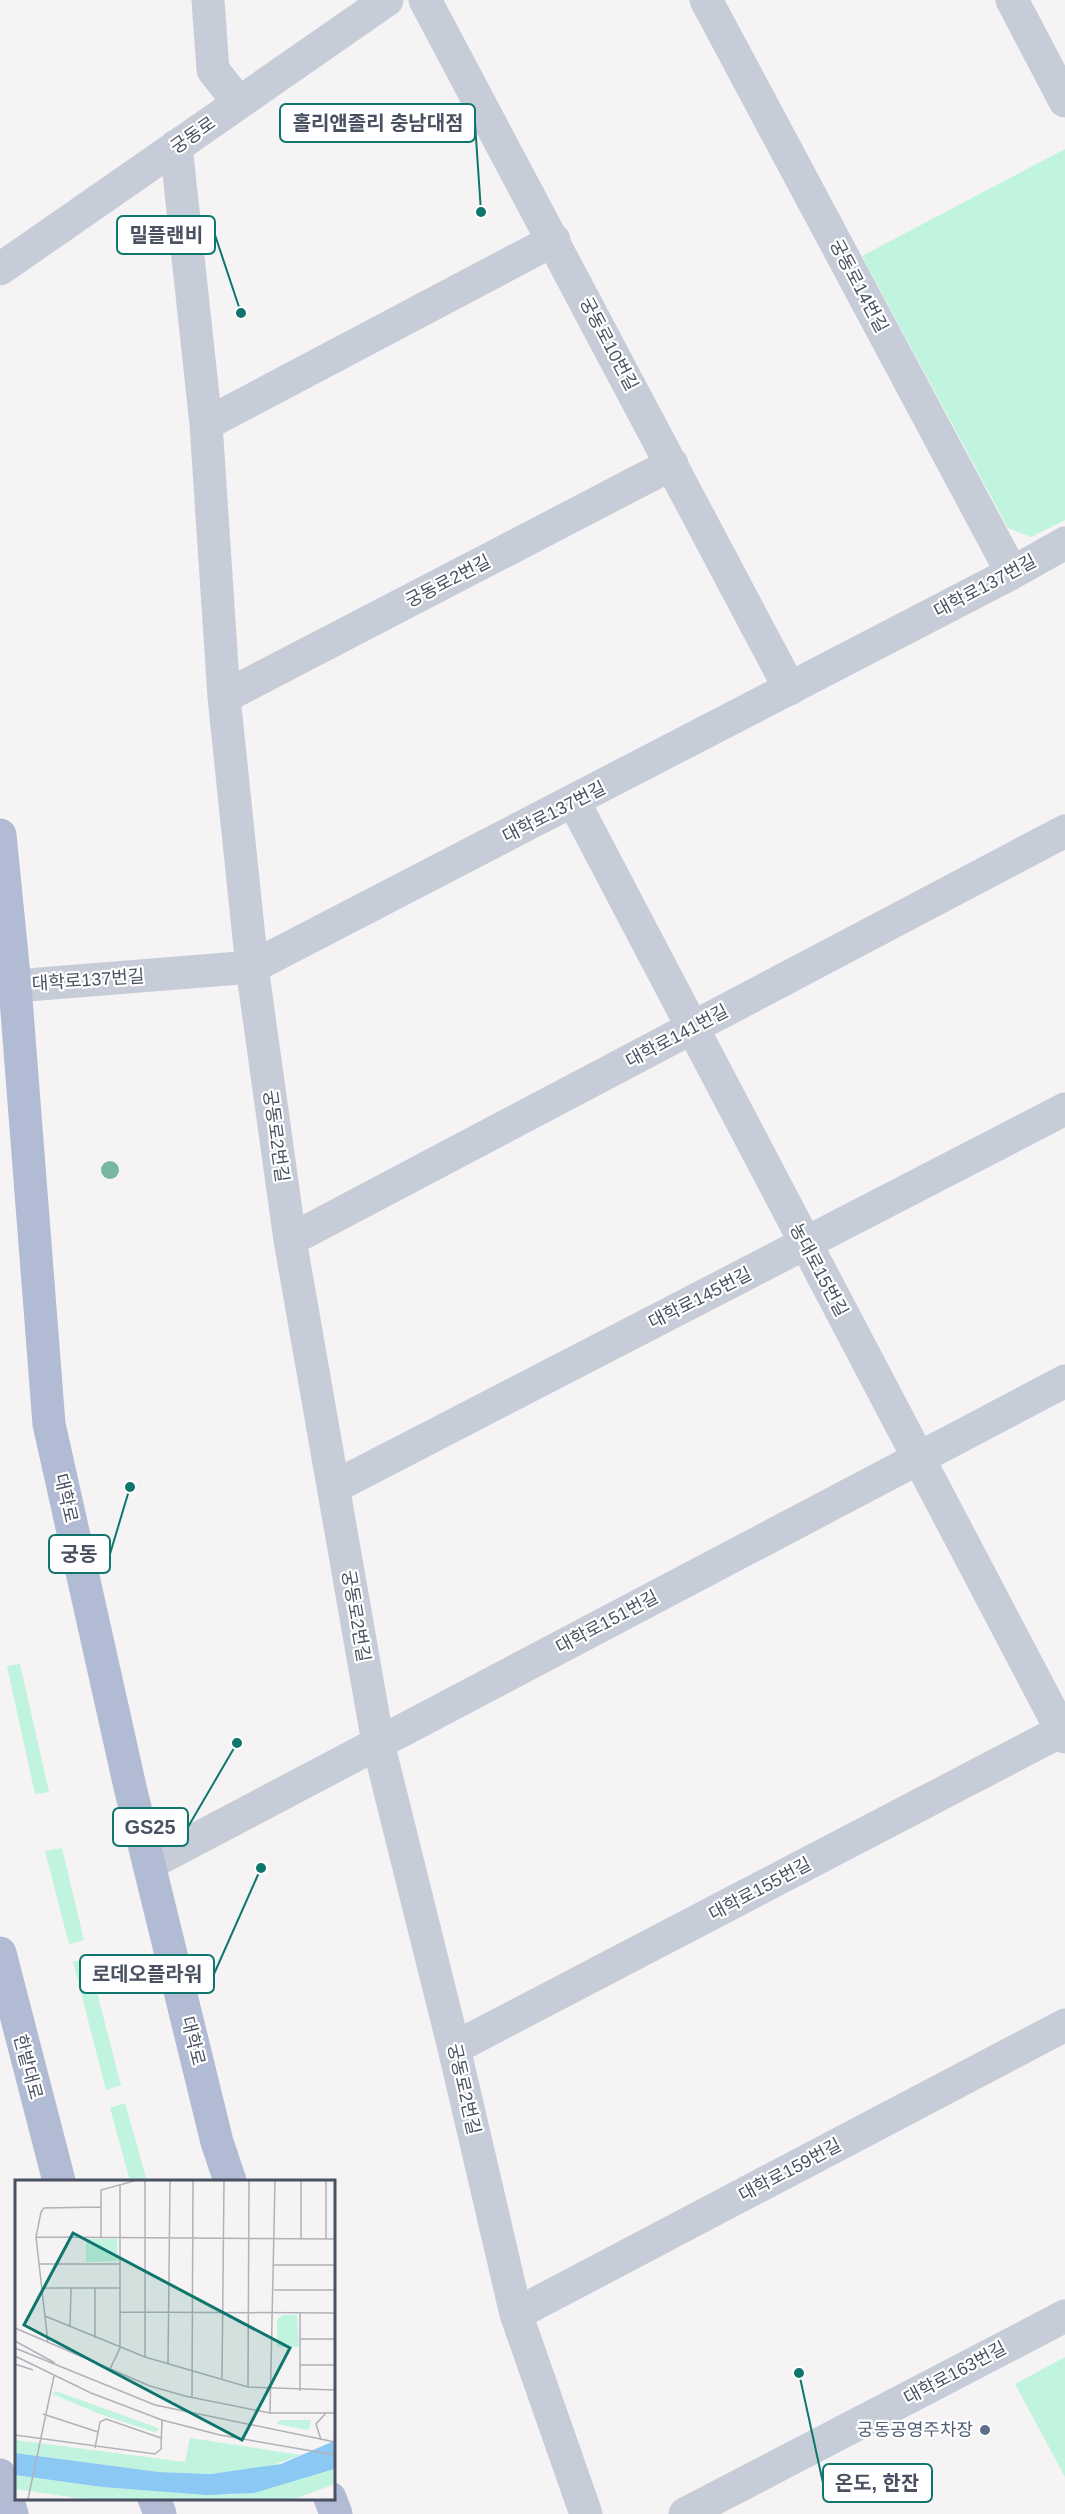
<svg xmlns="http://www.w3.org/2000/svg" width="1065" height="2514" viewBox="0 0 1065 2514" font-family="Helvetica,'Noto Sans KR',sans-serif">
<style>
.green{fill:#c0f4df}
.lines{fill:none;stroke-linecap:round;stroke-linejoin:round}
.minor{stroke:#c6ccd8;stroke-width:33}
.major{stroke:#b1bbd3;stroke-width:33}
.tree{fill:#78b7a4}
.service-dot{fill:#5c6f8a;stroke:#fff;stroke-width:2}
.labels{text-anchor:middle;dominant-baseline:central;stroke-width:4.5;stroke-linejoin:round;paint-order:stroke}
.street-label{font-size:18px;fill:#495162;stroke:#fff}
.service-label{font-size:18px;fill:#4e5e75;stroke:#fff;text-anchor:end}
.inset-road{fill:none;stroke:#b0b2b9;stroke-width:1.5}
.view{fill:#0f766e;fill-opacity:0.15;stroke:#0f766e;stroke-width:3}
.inset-edge{fill:none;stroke:#495162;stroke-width:3}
.leader{fill:none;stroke:#0f766e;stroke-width:2}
.callout-dot{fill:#0f766e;stroke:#fff;stroke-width:2}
.callout{fill:#fff;stroke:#0f766e;stroke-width:2}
.callout-label{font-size:20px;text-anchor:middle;font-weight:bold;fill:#495162}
</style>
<rect width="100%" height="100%" fill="#f5f3f3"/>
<path class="green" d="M1065 149V520L1031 537 1008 528 862 256Z
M20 1664 49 1792 35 1794 7 1666Z
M62 1848 84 1940 69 1944 45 1851Z
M88 1958 121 2085 106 2090 73 1962Z
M125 2103 147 2181H130L110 2108Z
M1065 2357V2477L1015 2384Z"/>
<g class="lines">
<path class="minor" d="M208 0 213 70 239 103
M425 0 790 689
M706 0 1012 573
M1012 0 1065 101
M176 146 206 424 224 697 252 967 290 1240 378 1743 454 2048 516 2314 586 2514
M0 269 387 0
M206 424 554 240
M224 697 672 464
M574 802 1065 1737
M15 986 252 967 1012 573 1065 543
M290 1240 1065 831
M334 1487 1065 1109
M149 1864 1065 1381
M454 2048 1065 1729
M516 2314 1065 2025
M685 2514 1065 2316"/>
<path class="major" d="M0 835 15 986 49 1424 130 1787 217 2142 230 2181
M0 1953 59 2181
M0 2475 12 2514
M154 2498 160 2514
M330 2498 336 2514"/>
</g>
<circle class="tree" cx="110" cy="1170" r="9"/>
<circle class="service-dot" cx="985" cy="2430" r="6"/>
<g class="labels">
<g class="street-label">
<text transform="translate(193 135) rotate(-35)">궁동로</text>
<text transform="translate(859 286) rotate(62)">궁동로14번길</text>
<text transform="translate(609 344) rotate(62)">궁동로10번길</text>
<text transform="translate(448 581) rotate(-27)">궁동로2번길</text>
<text transform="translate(985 586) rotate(-28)">대학로137번길</text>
<text transform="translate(554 812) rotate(-27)">대학로137번길</text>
<text transform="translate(88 980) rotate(-4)">대학로137번길</text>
<text transform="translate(677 1036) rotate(-28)">대학로141번길</text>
<text transform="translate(276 1136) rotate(82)">궁동로2번길</text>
<text transform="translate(819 1270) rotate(62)">농대로15번길</text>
<text transform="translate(700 1298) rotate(-27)">대학로145번길</text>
<text transform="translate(66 1498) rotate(77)">대학로</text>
<text transform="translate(356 1616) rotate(80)">궁동로2번길</text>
<text transform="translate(607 1622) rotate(-28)">대학로151번길</text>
<text transform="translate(760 1889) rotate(-28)">대학로155번길</text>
<text transform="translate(193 2041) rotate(76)">대학로</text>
<text transform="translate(28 2067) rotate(75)">한밭대로</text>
<text transform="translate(464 2089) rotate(77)">궁동로2번길</text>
<text transform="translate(790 2170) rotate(-28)">대학로159번길</text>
<text transform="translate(955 2373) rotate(-28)">대학로163번길</text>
</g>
<g class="service-label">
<text x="973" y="2430">궁동공영주차장</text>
</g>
</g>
<g transform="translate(15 2180)">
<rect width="320" height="320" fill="#f5f3f3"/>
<path d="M71 59H102L103 81 71 82ZM267 135H282L284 167H262V140ZM41 211 143 248 144 250 139 252 85 234 37 214ZM265 240H296L294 250 262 244ZM175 258 286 275 253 287 196 294 144 292 0 273V260L170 282ZM319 289 320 304 279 319H69L0 309V295L87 307 217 315Z" fill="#c0f4df"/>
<path d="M319 261V289L239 313 192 315 87 307 0 295V273L144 292 196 294 266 284Z" fill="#8bc8f3"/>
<path class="inset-road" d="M311 1V59M21 57 320 59M86 58V10L119 1M286 58V1M24 84H105M259 85H320M27 108H105M259 110H320M105 132 320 133M285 133V211M30 136 130 177 233 207 320 210M55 147 56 108M0 148 135 206 170 216 255 233H320M80 158V108M285 159H320M0 161 40 183M33 163 21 57 26 32 29 28 86 27M0 168 140 225 320 262M0 176 76 213 147 240 205 255 320 275M130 177V1M0 184 18 190M153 184 155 1M285 185H320M95 189 105 168V5M207 200 209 1M233 207 234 1M177 218 178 1M255 233 260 1M28 234 83 252M0 255 140 274 146 269 147 240M306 260 301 244 311 233M80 268 85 242 91 239 146 258M13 319 39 196"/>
<path class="view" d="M58 53 275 168 227 260 9 145Z"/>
<rect width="320" height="320" class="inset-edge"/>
</g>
<path class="leader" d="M481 212L475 123M241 313L215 235M130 1487L110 1554M237 1743L188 1827M261 1868L214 1974M799 2373L823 2483"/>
<g class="callout-dot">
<circle cx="481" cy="212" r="6"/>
<circle cx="241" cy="313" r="6"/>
<circle cx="130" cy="1487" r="6"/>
<circle cx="237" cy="1743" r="6"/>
<circle cx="261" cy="1868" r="6"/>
<circle cx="799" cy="2373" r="6"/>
</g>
<g class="callout">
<rect x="280" y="104" width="195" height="38" rx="6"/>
<rect x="117" y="216" width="98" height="38" rx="6"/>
<rect x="49" y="1535" width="61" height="38" rx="6"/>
<rect x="113" y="1808" width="75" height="38" rx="6"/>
<rect x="80" y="1955" width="134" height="38" rx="6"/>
<rect x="823" y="2464" width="109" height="38" rx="6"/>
</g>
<g class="callout-label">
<text x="378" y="130">홀리앤졸리 충남대점</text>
<text x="166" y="242">밀플랜비</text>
<text x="79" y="1561">궁동</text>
<text x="150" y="1834">GS25</text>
<text x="147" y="1981">로데오플라워</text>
<text x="877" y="2490">온도, 한잔</text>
</g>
</svg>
